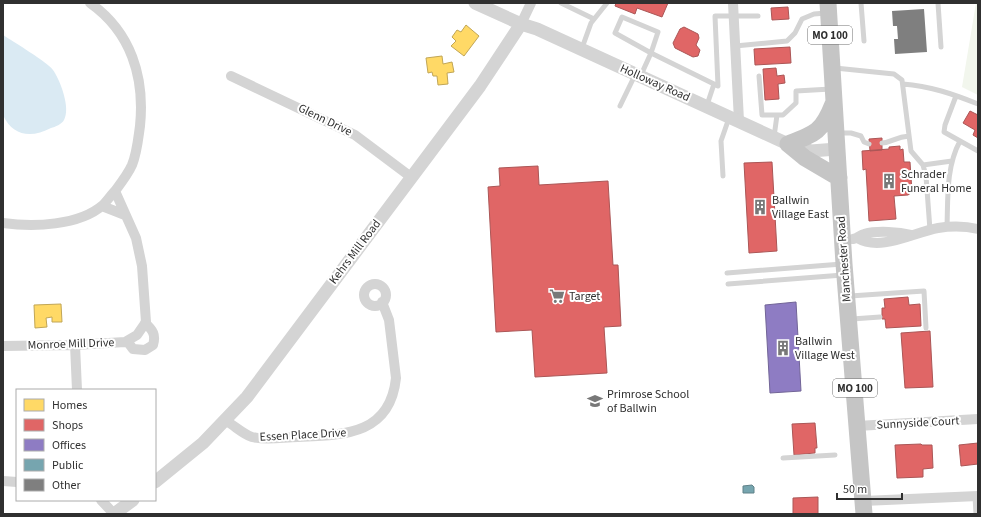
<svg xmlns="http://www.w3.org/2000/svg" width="981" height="517" viewBox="0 0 981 517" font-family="'Source Sans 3',sans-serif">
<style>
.green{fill:#f2f6ed}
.water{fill:#daeaf3}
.homes{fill:#ffd966;stroke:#c1a656}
.shops{fill:#e06666;stroke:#ab5656}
.offices{fill:#8e7cc3;stroke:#726597}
.public{fill:#76a5af;stroke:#618289}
.building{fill:#7f7f7f}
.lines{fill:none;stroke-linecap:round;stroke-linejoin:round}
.service{stroke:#d4d4d4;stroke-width:5}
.minor{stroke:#d4d4d4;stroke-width:10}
.tertiary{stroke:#d4d4d4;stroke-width:13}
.trunk{stroke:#c5c5c5;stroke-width:17}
.labels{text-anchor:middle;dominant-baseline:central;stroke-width:4;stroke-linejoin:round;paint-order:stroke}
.shield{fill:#fff;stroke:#6e6e6e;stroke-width:1}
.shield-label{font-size:11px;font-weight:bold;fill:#303030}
.street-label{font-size:12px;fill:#303030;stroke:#fff}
.poi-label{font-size:12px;fill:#303030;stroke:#fff;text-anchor:start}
</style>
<rect width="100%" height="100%" fill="#fff"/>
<path class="green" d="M976 3H978V95L962 87Z"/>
<path class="water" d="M3 35C12 41 49 63 53 70 60 80 71 108 64 120 62 124 55 127 51 128 32 138 13 137 3 115Z"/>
<path class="homes" d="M466 25 479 36 464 56 451 46 456 41 452 37 457 30 461 32Z
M442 56 443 64 452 62 454 72 447 73 448 84 438 85 437 76H433L432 72 428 73 426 58Z
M61 304 62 322H52V317L46 318 47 327 35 328 34 305Z"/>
<path class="shops" d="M616 3H668L662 17 637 8 635 14 615 6Z
M788 7 789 19 772 20 771 8Z
M684 27 698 34 699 38 696 45 700 50 698 56 693 57 675 48 673 43 680 29Z
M790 47 791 63 755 65 754 49Z
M776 68 777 76 784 75 785 83 778 84 779 99 765 100 763 69Z
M970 111 978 115V138L973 135 975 130 963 123Z
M882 138V150L870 151 869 139Z
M900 146V150L903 149 904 162H910L912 192 908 195 894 196 896 219 869 221 866 169 863 170 862 151 889 149V147Z
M772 162 777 251 749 253 744 163Z
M538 166 539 185 608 181 613 265H618L621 326 604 327 607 373 535 377 532 330 496 332 488 187 500 186 499 168Z
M908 297 909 305 920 304 921 326 886 328 885 319H882V308H885L884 299Z
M930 331 933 387 905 388 901 333Z
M815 423 817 448H815V453L794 455 792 424Z
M978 443V464L961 466 959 445Z
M921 444 922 445H932L933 468 923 469V477L897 478 895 445Z
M818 497V514H793V498Z"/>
<path class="offices" d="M796 302 801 391 770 393 765 305Z"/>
<path class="public" d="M752 485 754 487V493H743V486Z"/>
<path class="building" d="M924 9 927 52 895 54 894 39H898L897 26H893L892 11Z"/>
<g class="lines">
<path class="service" d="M561 3 594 19
M861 3 864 41
M938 3 941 47
M622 17 658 32 651 53 615 33Z
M735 46 787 41 795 33 802 19 814 14 826 13
M582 48 591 23 607 3
M835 68 894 74 902 80 911 151 923 165 926 176 930 230
M641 75 651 53 718 86 715 16H758
M759 76 762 115H783L796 103V91L831 89
M903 84C930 86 953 94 978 104
M956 96 945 125 944 132 978 151
M707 105 714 84
M620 106 635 75
M839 133H851L861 136 864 142 869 144
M774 137 777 115
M882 143C893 142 895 137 909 136
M923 165 952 161
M723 176 721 141 729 118
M947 227C948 198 946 167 960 141
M727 273 842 264
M728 284 843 275
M850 296 924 291 926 328
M852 319 880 317
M783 458 835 455
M975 496 976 514"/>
<path class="minor" d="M733 3 739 121
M521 24 531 3
M231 76 355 135 411 177
M102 206 125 215
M3 223C33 227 79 226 103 205 107 201 111 195 115 191
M857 238C881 252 914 232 938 228 951 226 965 226 978 229
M853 239C858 238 860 235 864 234 878 230 899 232 912 235
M364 295a11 11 0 1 1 22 0a11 11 0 1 1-22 0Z
M127 341 133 349 145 350 153 345C156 335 153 330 145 323
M75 345 77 390
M3 346 75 345 125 342 137 335 146 322 142 266 136 238 115 191C121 183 128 174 132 165 137 153 138 140 140 126 145 77 131 32 90 3
M226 421C235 426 243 434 252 437 266 441 284 437 298 437 344 435 390 435 396 378L389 320 382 302
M857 426 978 419
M3 481 17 482
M101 500 114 514
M863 501 978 496"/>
<path class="tertiary" d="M475 3 521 24 537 29 788 144 811 151 837 149
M155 482 203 443 247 397 480 86 521 24
M114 514 133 500"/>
<path class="trunk" d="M828 3 844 264 864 514
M788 144C815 134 822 132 833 104
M788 144 805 158 839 178"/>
</g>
<defs>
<g id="building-bare" transform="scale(1.2)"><path d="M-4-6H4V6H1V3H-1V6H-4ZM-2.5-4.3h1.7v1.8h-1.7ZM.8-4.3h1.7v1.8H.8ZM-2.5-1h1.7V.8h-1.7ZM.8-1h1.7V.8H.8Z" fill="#787878" stroke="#fff" stroke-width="2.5" paint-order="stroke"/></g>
<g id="supermarket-bare" transform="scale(1.2)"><path d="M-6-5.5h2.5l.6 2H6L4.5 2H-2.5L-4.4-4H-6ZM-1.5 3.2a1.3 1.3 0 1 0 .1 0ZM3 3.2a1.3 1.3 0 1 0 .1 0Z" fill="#787878" stroke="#fff" stroke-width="2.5" paint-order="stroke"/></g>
<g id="school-bare" transform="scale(1.2)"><path d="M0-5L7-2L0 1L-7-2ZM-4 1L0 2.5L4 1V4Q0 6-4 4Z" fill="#787878" stroke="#fff" stroke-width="2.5" paint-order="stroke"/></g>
</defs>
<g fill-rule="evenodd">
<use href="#building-bare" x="889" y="181"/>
<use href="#building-bare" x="760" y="207"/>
<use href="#supermarket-bare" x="557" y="296"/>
<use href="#building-bare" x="783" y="348"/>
<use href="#school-bare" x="595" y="401"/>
</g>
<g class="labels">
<g class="shield">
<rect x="808" y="26" width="44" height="18" rx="3"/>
<rect x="833" y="379" width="44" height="18" rx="3"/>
</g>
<g class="shield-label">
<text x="830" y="35">MO 100</text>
<text x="855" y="388">MO 100</text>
</g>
<g class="street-label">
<text transform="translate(655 83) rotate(24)">Holloway Road</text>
<text transform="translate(325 120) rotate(26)">Glenn Drive</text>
<text transform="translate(355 252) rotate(-53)">Kehrs Mill Road</text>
<text transform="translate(844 259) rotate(-94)">Manchester Road</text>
<text transform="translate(71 344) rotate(-2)">Monroe Mill Drive</text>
<text transform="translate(918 423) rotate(-3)">Sunnyside Court</text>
<text transform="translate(303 435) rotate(-3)">Essen Place Drive</text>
</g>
<g class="poi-label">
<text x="901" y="174">Schrader<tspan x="901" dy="14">Funeral Home</tspan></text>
<text x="772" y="200">Ballwin<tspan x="772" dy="14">Village East</tspan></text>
<text x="569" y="296">Target</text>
<text x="795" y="341">Ballwin<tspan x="795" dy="14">Village West</tspan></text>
<text x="607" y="394">Primrose School<tspan x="607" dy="14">of Ballwin</tspan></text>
</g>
</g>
<rect width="981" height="517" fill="none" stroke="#303030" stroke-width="8"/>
<rect x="16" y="389" width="140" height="112" fill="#ffffff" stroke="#acacac"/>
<rect x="24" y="399" width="20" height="12" fill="#ffd966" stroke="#acacac"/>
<text x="52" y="409" font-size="12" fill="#303030">Homes</text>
<rect x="24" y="419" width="20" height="12" fill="#e06666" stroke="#acacac"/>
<text x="52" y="429" font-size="12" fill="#303030">Shops</text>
<rect x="24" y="439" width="20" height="12" fill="#8e7cc3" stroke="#acacac"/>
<text x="52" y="449" font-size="12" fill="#303030">Offices</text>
<rect x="24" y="459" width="20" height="12" fill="#76a5af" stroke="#acacac"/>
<text x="52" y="469" font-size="12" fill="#303030">Public</text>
<rect x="24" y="479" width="20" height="12" fill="#7f7f7f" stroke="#acacac"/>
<text x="52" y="489" font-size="12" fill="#303030">Other</text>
<path d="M837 493v6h65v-6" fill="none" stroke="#303030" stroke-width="2"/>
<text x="843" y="493" font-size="12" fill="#303030" stroke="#ffffff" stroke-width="3" paint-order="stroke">50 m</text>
</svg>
